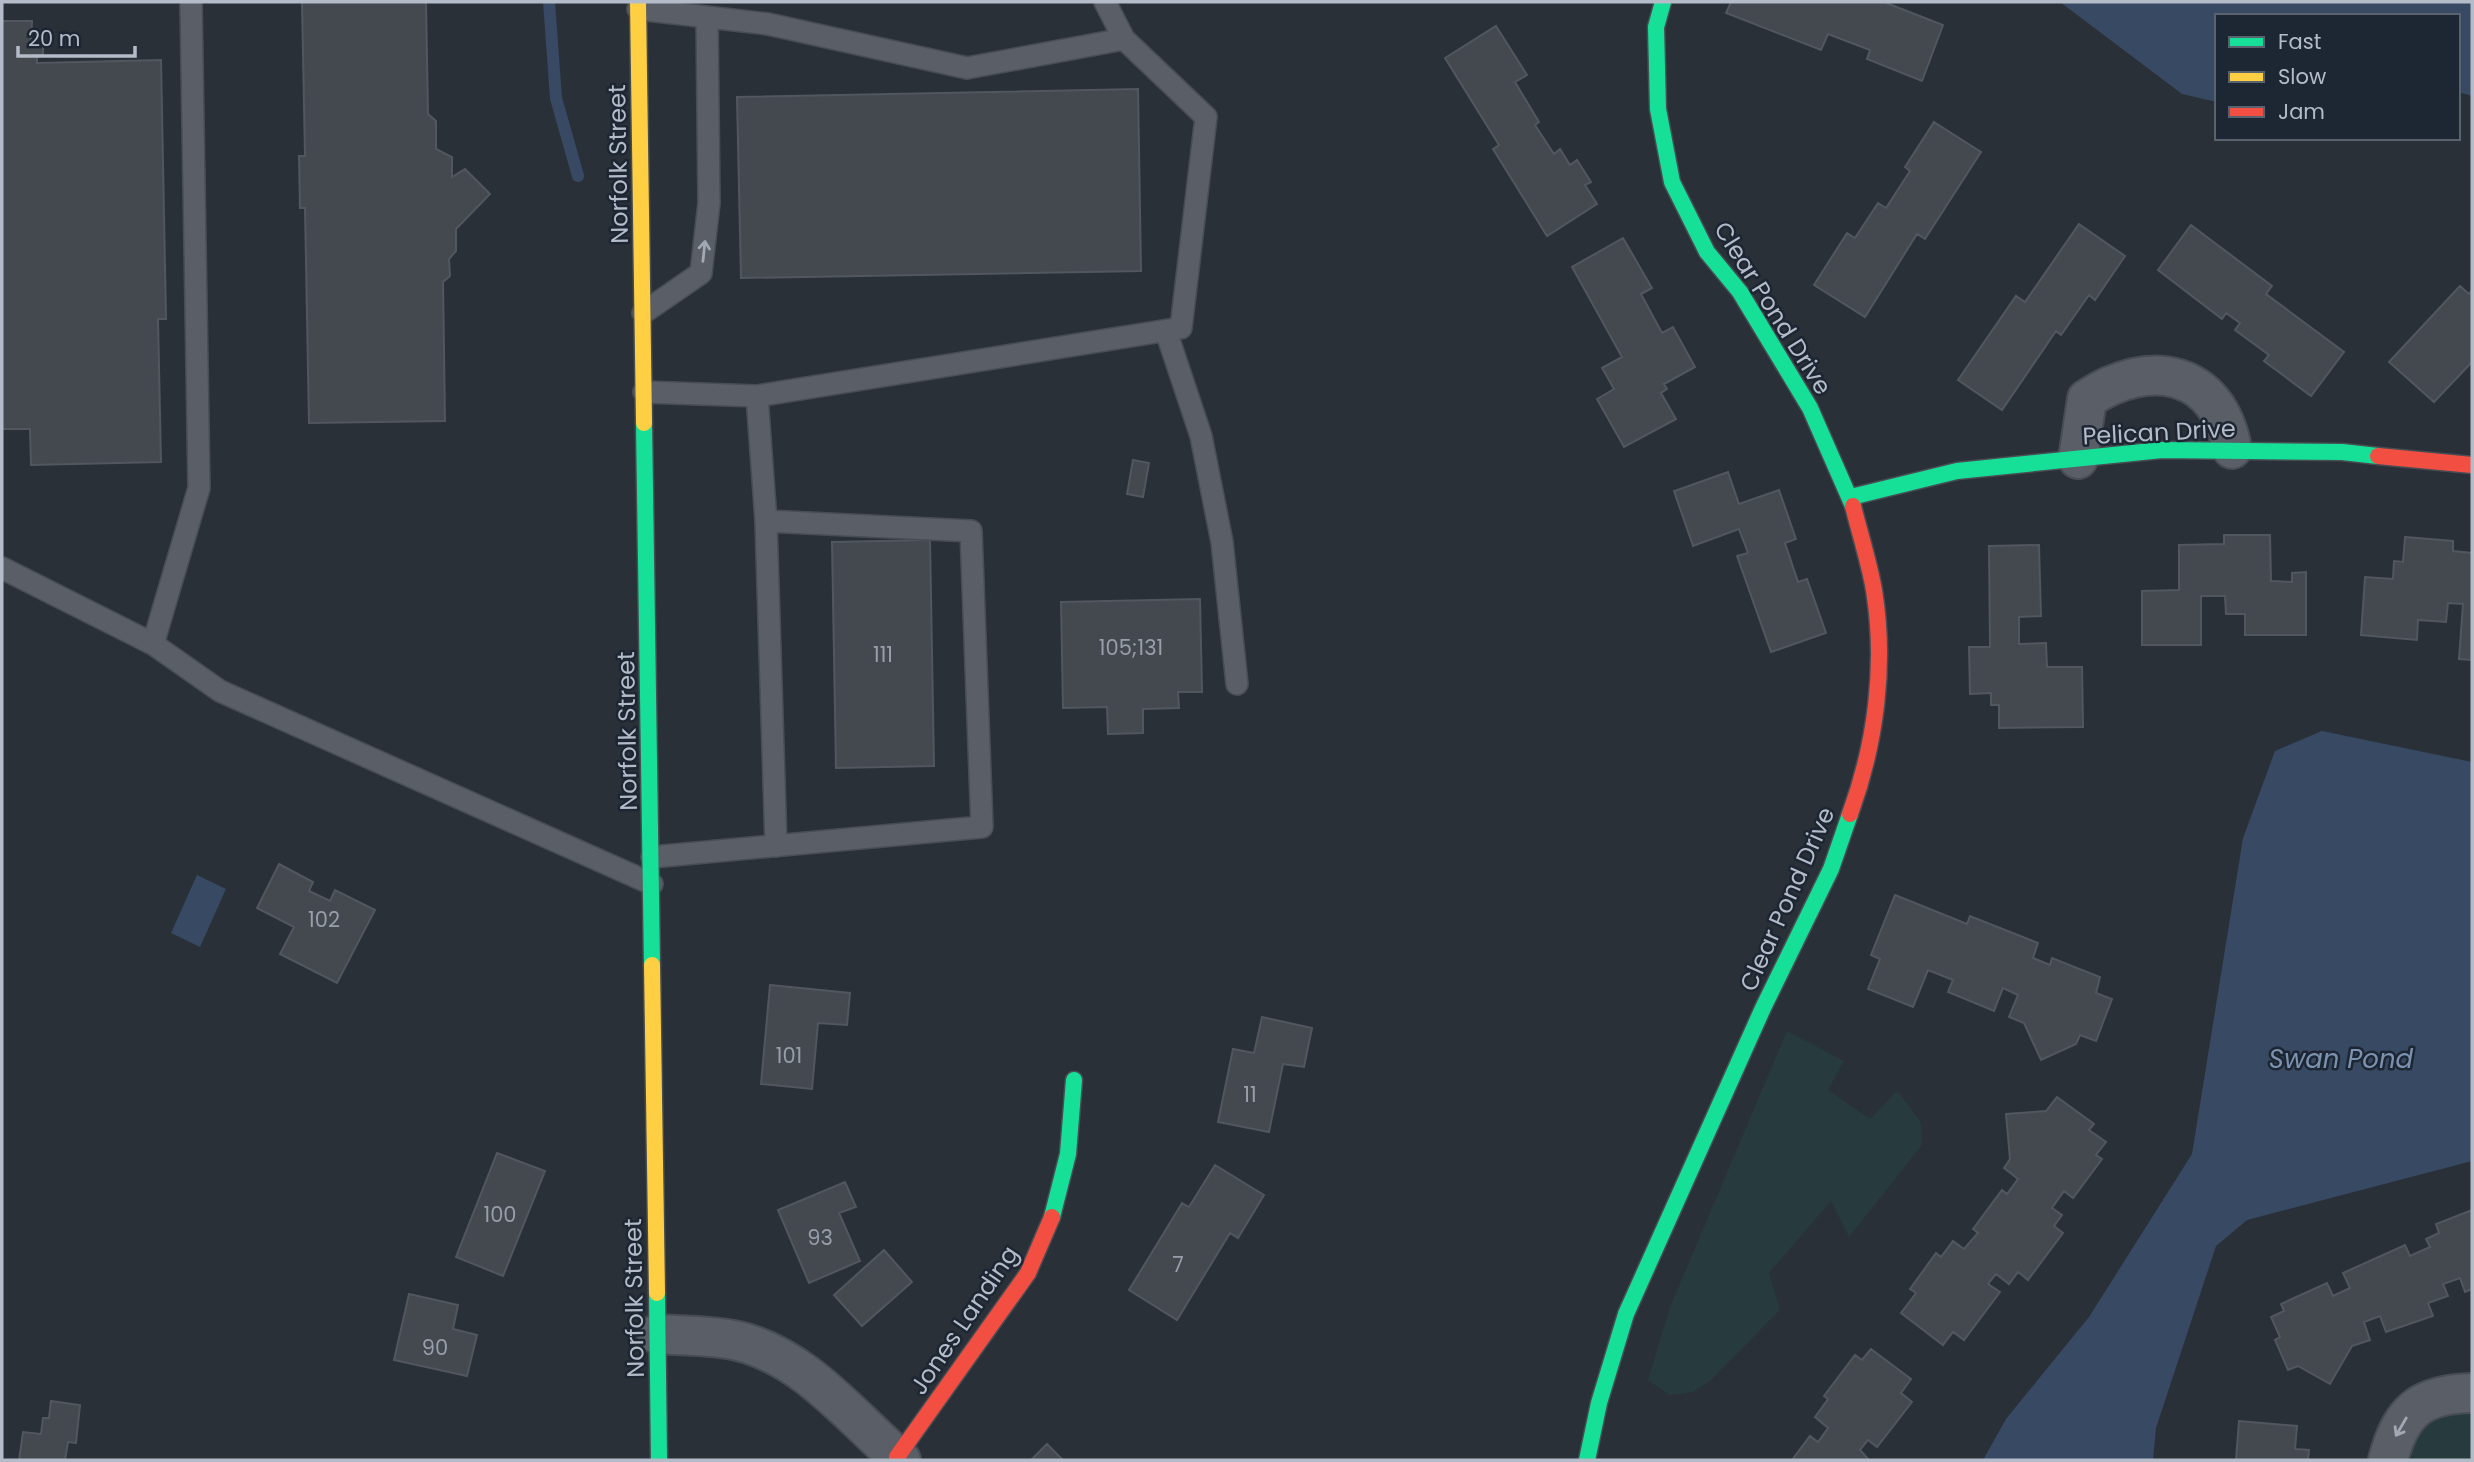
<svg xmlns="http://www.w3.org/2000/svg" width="2474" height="1462" viewBox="0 0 2474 1462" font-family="Poppins,sans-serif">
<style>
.green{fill:#273a3e}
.water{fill:#384963}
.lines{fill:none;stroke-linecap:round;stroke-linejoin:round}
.stream{stroke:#384963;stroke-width:12}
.building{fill:#444950;stroke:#52575f;stroke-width:2}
.lane-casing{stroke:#484c53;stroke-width:24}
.street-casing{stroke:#484c53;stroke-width:42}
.fast-casing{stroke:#484c53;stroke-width:19}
.slow-casing{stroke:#484c53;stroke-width:19}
.jam-casing{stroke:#484c53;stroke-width:19}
.lane{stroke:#5a5e66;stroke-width:21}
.street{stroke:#5a5e66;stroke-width:38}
.fast{stroke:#16e098;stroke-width:16}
.slow{stroke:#ffcf43;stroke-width:16}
.jam{stroke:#f24e42;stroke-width:16}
.oneway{stroke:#a2a9b5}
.labels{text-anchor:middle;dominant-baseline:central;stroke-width:5;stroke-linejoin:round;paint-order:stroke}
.number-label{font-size:21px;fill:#989fab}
.street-label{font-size:24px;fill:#b4bcc9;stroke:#1d2633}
.water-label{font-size:26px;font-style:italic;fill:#7c92b1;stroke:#1d2633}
</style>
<rect width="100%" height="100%" fill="#2a3038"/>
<path class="green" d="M1787 1031 1844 1061 1828 1090 1870 1119 1896 1092 1899 1093 1921 1123 1922 1145 1849 1237 1831 1201 1769 1273 1780 1310 1711 1380 1693 1392 1669 1395 1648 1380 1670 1307Z
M2472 1407V1460H2401L2429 1418Z"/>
<path class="water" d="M2060 2H2472V96L2458 92V16H2217V102L2182 94Z
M2322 731 2472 762V1161L2247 1220 2216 1246 2156 1428 2153 1460H1983L2006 1419 2089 1317 2192 1154 2243 838 2275 751Z
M197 875 226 889 200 947 171 933Z"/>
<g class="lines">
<path class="stream" d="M549 2 556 98 578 176"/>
</g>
<path class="building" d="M302 2H426L428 114 436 121V149L452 157V177L465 169 490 194 456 229V251L449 259 450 276 443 282 445 421 309 423 305 208H300L299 156H305Z
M1731 2H1884L1943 25 1922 81 1867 59 1870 50 1828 34 1821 50 1726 13Z
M2 21H32L31 45H43V55H37V63L161 60 166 319H158L161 462 31 465 30 429H2Z
M1496 26 1527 75 1515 82 1539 122 1535 125 1554 154 1560 149 1570 165 1577 160 1591 182 1585 185 1597 204 1547 236 1493 149 1499 145 1445 58Z
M1138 89 1141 271 741 278 737 97Z
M1934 122 1981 152 1925 239 1917 234 1865 317 1814 285 1847 233 1855 238 1878 203 1886 208 1910 171 1905 167Z
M2079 224 2125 256 2095 300 2089 295 2061 335 2056 331 2002 410 1958 380 2016 296 2025 302Z
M2191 225 2272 286 2266 294 2344 352 2311 396 2264 361 2269 355 2235 330 2240 323 2226 313 2222 319 2158 270Z
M1623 238 1652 288 1641 294 1662 333 1673 327 1695 367 1664 384 1667 389 1661 393 1676 419 1624 447 1597 399 1614 389 1602 368 1622 357 1572 267Z
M2460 286 2469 294 2472 290V362L2434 402 2389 362Z
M1133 460 1149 463 1143 497 1127 494Z
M1728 472 1739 504 1779 490 1796 539 1785 543 1798 582 1807 579 1826 633 1771 652 1737 556 1748 553 1739 529 1693 546 1674 491Z
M2224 535H2270L2271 581 2292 582V573L2306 572V635H2245V614H2226L2225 596H2201V645H2142V591L2179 590V545L2224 544Z
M2405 537 2453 541V551L2472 553V660L2459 659 2463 604 2448 603 2446 622 2418 620 2417 640 2361 635 2365 577 2393 579 2394 561 2403 562Z
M930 540 934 766 836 768 832 542Z
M2039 545 2041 616 2019 617V644L2046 643 2047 667H2082L2083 727 1999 728V705H1991V693L1970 694 1969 647H1990L1989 546Z
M1200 599 1202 692H1178L1179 708 1143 709V733L1108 734 1107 707 1063 708 1061 602Z
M279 864 313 882 309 891 330 901 335 890 375 910 337 983 280 954 294 927 257 908Z
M1895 895 1967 924 1970 916 2038 943 2033 958 2050 965 2052 958 2100 977 2096 993 2112 999 2096 1041 2080 1035 2076 1044 2041 1060 2024 1023 2009 1017 2018 995 2003 988 1994 1011 1948 992 1953 980 1928 970 1913 1007 1868 989 1880 959 1871 955Z
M770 985 850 993 847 1025 818 1023 812 1089 761 1084Z
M1262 1017 1312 1028 1304 1067 1283 1064 1269 1132 1218 1122 1233 1049 1254 1053Z
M2057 1097 2094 1124 2089 1130 2106 1142 2096 1155 2102 1159 2073 1198 2064 1191 2052 1208 2062 1215 2054 1226 2063 1233 2028 1280 2018 1272 2009 1284 1996 1274 1988 1284 2000 1292 1964 1340 1953 1332 1943 1345 1901 1313 1916 1293 1910 1289 1936 1253 1941 1257 1953 1241 1964 1249 1978 1233 1973 1229 2002 1190 2007 1194 2018 1179 2004 1168 2010 1159 2006 1114 2046 1111Z
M497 1153 545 1171 503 1276 456 1257Z
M1215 1165 1264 1195 1238 1238 1230 1233 1177 1320 1129 1290 1182 1203 1189 1207Z
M845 1182 856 1207 839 1213 860 1261 809 1283 778 1210Z
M2472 1210V1289L2465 1292 2460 1278 2443 1284 2448 1296 2428 1303 2433 1316 2386 1332 2380 1316 2364 1322 2370 1340 2352 1346 2330 1384 2298 1366 2288 1370 2275 1340 2280 1337 2271 1317 2284 1311 2281 1304 2327 1283 2333 1296 2350 1288 2343 1273 2405 1245 2410 1256 2430 1247 2426 1239 2439 1233 2436 1224Z
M884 1250 912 1282 862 1326 834 1295Z
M409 1294 458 1305 453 1329 477 1335 467 1376 394 1360Z
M1871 1349 1911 1379 1901 1393 1912 1402 1877 1447 1868 1440 1860 1450 1869 1460H1792L1810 1436 1818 1442 1828 1428 1815 1417 1828 1399 1824 1396 1855 1355 1862 1360Z
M51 1401 80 1405 76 1443 68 1442 65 1460H19L23 1432 41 1434 43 1418H49Z
M2239 1421 2297 1426 2295 1449 2309 1450 2308 1460H2236Z
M1047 1444 1063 1460H1031Z"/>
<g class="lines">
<g class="lane-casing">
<path id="lane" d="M191 2 199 488 153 644 220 691 652 884
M1105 2 1124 39
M638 9 768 24 967 68 1124 39 1206 117 1181 328 757 396
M643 313 701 273 709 203 707 17
M1166 331 1201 436 1222 542 1237 684
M644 392 757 396 766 521 971 531 982 827 652 857
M766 521 776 846
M2 568 153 644"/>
</g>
<g class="street-casing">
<path id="street" d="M2078 459 2087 399C2149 357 2218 370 2232 449
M657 1334C683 1336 713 1335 738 1341 805 1357 851 1417 901 1460
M2388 1460C2401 1411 2420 1394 2472 1393"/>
</g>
<g class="fast-casing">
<path id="fast" d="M1663 2 1656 27 1658 109 1672 182 1707 252 1740 292 1810 408 1853 506
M644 423 652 965
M1851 497 1957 471 2162 450 2342 452 2378 456
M1052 1217 1068 1154 1074 1080
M657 1293 659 1460
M1587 1460 1599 1403 1626 1314 1763 1008 1831 869 1850 814"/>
</g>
<g class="slow-casing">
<path id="slow" d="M638 2 644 423
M652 965 657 1293"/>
</g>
<g class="jam-casing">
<path id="jam" d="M2378 456 2472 465
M1850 814C1876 743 1886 665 1874 590 1869 562 1860 534 1853 506
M897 1457 1028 1273 1052 1217"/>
</g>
<use href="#lane" class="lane"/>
<use href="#street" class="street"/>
<use href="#fast" class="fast"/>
<use href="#slow" class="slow"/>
<use href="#jam" class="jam"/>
</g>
<defs><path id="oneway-shaft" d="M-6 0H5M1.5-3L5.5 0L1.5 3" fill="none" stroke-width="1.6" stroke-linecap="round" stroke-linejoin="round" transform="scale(1.75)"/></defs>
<g class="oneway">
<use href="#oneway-shaft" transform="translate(704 251) rotate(-84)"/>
<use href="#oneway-shaft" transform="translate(2401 1427) rotate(120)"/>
</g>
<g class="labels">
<g class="number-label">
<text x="1131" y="647">105;131</text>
<text x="883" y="654">111</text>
<text x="324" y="919">102</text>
<text x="789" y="1055">101</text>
<text x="1250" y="1094">11</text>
<text x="500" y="1214">100</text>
<text x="820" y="1237">93</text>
<text x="1178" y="1264">7</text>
<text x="435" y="1347">90</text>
</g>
<g class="street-label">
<text transform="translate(618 164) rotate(-91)">Norfolk Street</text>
<text transform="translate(1773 308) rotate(58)">Clear Pond Drive</text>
<text transform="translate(2159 432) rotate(-3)">Pelican Drive</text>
<text transform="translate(627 731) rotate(-91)">Norfolk Street</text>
<text transform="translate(1787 899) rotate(-66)">Clear Pond Drive</text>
<text transform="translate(634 1298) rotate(-91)">Norfolk Street</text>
<text transform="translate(964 1320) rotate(-56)">Jones Landing</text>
</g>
<g class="water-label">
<text x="2341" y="1059">Swan Pond</text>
</g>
</g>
<rect width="2474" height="1462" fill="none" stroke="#b4bcc9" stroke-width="7"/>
<rect x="2215" y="14" width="245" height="126" fill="#1d2633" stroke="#59626f" stroke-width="2"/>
<rect x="2229" y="37" width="35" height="10" fill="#16e098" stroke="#59626f" stroke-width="2"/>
<text x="2278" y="49" font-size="21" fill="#b4bcc9">Fast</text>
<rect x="2229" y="72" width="35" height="10" fill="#ffcf43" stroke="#59626f" stroke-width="2"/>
<text x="2278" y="84" font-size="21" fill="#b4bcc9">Slow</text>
<rect x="2229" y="107" width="35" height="10" fill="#f24e42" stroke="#59626f" stroke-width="2"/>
<text x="2278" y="119" font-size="21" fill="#b4bcc9">Jam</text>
<path d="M18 46v10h117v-10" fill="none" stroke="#b4bcc9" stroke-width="3.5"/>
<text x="28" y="46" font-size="21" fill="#b4bcc9" stroke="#1d2633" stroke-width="5" paint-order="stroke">20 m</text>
</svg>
